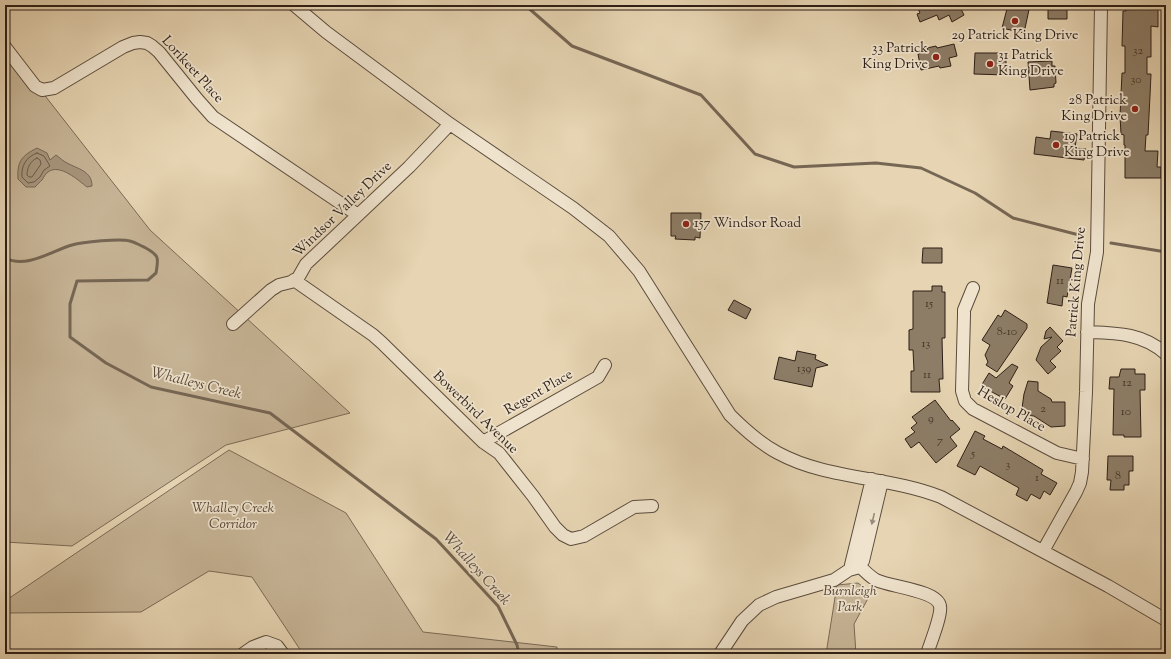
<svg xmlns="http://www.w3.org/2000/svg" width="1171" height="659" viewBox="0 0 1171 659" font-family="'Sorts Mill Goudy',serif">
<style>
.green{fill:#c7b597;stroke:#7a6a56}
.water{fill:#a7967d;stroke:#766654}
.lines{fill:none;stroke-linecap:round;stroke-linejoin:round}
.shore{stroke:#6a5a4a;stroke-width:1}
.stream{stroke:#766654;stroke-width:3}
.building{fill:#8d7d67;stroke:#2d1f16}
.minor-casing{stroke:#5b4c3d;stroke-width:14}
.minor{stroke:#efe3cd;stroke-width:12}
.oneway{fill:#988b7b}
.poi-dot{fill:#8f2418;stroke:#efe3cd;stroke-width:1.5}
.labels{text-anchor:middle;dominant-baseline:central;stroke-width:3.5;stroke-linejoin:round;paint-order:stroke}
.number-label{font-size:12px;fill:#45362a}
.poi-label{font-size:14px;fill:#2d1f16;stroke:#efe3cd;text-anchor:start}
.street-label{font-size:14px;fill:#2d1f16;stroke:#efe3cd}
.park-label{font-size:14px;font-style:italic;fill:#544436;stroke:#efe3cd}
.water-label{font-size:15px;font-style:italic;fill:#58493a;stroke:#efe3cd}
</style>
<rect width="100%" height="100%" fill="#e6d4b2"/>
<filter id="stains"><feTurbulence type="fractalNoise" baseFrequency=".005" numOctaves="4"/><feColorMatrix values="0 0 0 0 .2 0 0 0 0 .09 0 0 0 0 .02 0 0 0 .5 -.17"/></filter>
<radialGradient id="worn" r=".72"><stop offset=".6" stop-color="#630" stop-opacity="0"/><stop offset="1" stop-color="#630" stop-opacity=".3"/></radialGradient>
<path class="green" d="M10 51 150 230 350 413 226 445 72 546 5 542V54Z
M229 450 346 513 423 632 557 647V654H303L252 577 209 571 141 612 5 613V601Z
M858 583 871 593 854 624 856 654H826L837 585Z"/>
<path class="water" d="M37 148 47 153 50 160 56 155C60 158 63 161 67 163 78 169 92 171 92 186L87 187C79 181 60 163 48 172 45 174 44 177 42 180 40 182 38 184 35 187H26L18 179C17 162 21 156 37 148Z"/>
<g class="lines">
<path class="shore" d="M37 153 44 156 50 166 44 170 40 177 34 182 28 183 22 177C21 166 26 157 37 153Z
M37 158 40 160 41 164 32 177H29L27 175C27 168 30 161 37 158Z"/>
<path class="stream" d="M525 5 572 46 701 95 755 154 794 167 876 163 921 168 975 193 1013 218 1083 236
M1111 243 1166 252
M5 258C27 269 51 251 72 245 82 242 121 238 130 241 135 242 139 245 144 247 159 255 159 257 156 273L148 280 77 281 70 304V337L106 363 151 387 270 413 436 539 498 606 517 645 519 654"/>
</g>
<path class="building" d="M924 5H959L964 15 952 22 949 15 939 20 937 15 920 22 917 14 920 13 918 8Z
M1008 5H1030L1024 33 1002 28Z
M1048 5H1067V19H1048Z
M1126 5H1158V27L1151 26V57H1147V74H1151L1150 96 1148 135H1146L1145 151H1158L1157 167H1161V178H1125V145H1124V135L1121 134 1120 116 1122 73H1125V46H1122L1123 11H1126Z
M954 44 957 56 949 58 951 66 940 68 939 66 921 70 918 54 928 52 927 48 936 46 937 48Z
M975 53H1006V75L974 74Z
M1052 61V66H1055L1056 83 1054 84V87L1030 90 1028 62Z
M1051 131 1077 134 1075 148 1086 149 1084 160 1034 154 1036 137 1050 139Z
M671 213H701L700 238 695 237V240L675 239 676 236H671Z
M923 248H942V263H922Z
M1053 265 1072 268 1067 297 1063 296 1062 306 1047 303Z
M932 286H942V292H945V338H942L943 379H939L940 392H911V371H914L913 350H909V330L913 329V291H932Z
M734 300 751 309 746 319 728 310Z
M1005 310 1027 324V328L997 372 986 365 988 362 985 355 990 345 982 340 998 315 1001 317Z
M1050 327 1063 341 1057 347 1061 351 1050 361 1056 367 1048 374 1036 360 1041 347 1052 337 1044 339 1046 331Z
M797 351 816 355 815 359 828 365 816 368 812 387 774 379 779 357 795 361Z
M1012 364 1018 367 1009 383 1013 386 1005 399 981 386 989 373 996 378Z
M1121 369H1135V374H1145V390H1140L1141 437H1124V435H1113L1114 389H1109L1110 377H1119Z
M1028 381 1038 382V391L1051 399 1052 402H1065V426L1051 427 1034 416 1021 415 1024 394Z
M935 400 951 421 952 420 960 429 950 437 957 446 936 463 919 442 911 448 905 439 915 432 911 428 917 423 912 417Z
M975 431 985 436 983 439 1002 449 1003 446 1043 470 1041 474 1057 483 1050 495 1044 491 1040 499 1031 494 1027 501 1016 495 1019 488 980 466 975 475 957 466Z
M1108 456H1133V471H1129V485H1124V490H1110L1111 480H1107Z"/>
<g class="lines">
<g class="minor-casing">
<path id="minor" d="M294 5 326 32 450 124 573 208 609 236 639 271 730 415C744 429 759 443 778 453 828 480 888 476 941 497L1108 586 1166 620
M5 47 35 86 42 90 54 88 123 47 133 43 140 42 147 43 152 46 159 52 197 99 213 117 358 215
M294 280 373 335 382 343 483 442 499 453 533 496 555 527 563 535 571 539 584 536 634 507 652 506
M973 288 964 310V315L962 391 965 401 973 409 1057 453 1083 459
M233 324 271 290 279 285 291 282 298 278 306 264 409 167 450 124
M1087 332C1116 333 1143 333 1166 354
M483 442 598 377 605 365
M1043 551 1076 492 1080 483 1082 472 1086 392 1088 304 1097 252 1101 5
M853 559C860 566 867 575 876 580 890 587 937 590 940 606 942 615 930 644 927 654
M851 565 872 479
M243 654 253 647 266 642 277 646 283 654
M720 654 742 621 759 605 776 597 834 580 849 570 856 568 863 561 882 481"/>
</g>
<use href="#minor" class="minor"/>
</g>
<defs><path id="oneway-solid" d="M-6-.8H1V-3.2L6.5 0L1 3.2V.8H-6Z"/></defs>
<use class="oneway" href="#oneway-solid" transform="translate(873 519) rotate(103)"/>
<g class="poi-dot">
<circle cx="1015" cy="21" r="4"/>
<circle cx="936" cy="57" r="4"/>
<circle cx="990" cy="64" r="4"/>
<circle cx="1135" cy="109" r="4"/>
<circle cx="1056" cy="145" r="4"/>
<circle cx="686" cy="224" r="4"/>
</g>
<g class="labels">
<g class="number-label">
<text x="1138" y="51">32</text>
<text x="1136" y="80">30</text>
<text x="1060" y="281">11</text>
<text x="929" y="304">15</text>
<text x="1007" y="332">8-10</text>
<text x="926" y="344">13</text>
<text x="804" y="369">139</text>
<text x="927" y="375">11</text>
<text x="1127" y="383">12</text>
<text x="1043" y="409">2</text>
<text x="1126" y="412">10</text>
<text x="931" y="419">9</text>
<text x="940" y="441">7</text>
<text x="973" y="454">5</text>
<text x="1008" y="465">3</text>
<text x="1118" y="476">8</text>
<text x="1037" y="478">1</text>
</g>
<g class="poi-label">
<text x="1015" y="36" text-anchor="middle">29 Patrick King Drive</text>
<text x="928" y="49" text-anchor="end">33 Patrick<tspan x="928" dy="16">King Drive</tspan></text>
<text x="998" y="56">31 Patrick<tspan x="998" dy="16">King Drive</tspan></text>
<text x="1127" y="101" text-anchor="end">28 Patrick<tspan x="1127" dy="16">King Drive</tspan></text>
<text x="1064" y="137">19 Patrick<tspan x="1064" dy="16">King Drive</tspan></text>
<text x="694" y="224">157 Windsor Road</text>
</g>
<g class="street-label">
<text transform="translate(192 70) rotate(48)">Lorikeet Place</text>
<text transform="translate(343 210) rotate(-44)">Windsor Valley Drive</text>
<text transform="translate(1077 282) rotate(-85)">Patrick King Drive</text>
<text transform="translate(539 393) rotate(-30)">Regent Place</text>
<text transform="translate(1011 410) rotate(30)">Heslop Place</text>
<text transform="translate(475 413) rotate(44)">Bowerbird Avenue</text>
</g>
<g class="park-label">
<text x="233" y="509">Whalley Creek<tspan x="233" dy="16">Corridor</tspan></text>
<text x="850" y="592">Burnleigh<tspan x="850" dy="16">Park</tspan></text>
</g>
<g class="water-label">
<text transform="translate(196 384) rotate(14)">Whalleys Creek</text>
<text transform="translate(476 569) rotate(48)">Whalleys Creek</text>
</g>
</g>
<rect width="1171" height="659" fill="none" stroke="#e6d4b2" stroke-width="20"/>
<rect x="6" y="6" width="1159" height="647" fill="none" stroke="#2d1f16" stroke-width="2"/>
<rect x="10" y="10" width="1151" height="639" fill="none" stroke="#2d1f16"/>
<rect width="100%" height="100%" filter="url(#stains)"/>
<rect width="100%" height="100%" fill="url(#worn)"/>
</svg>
